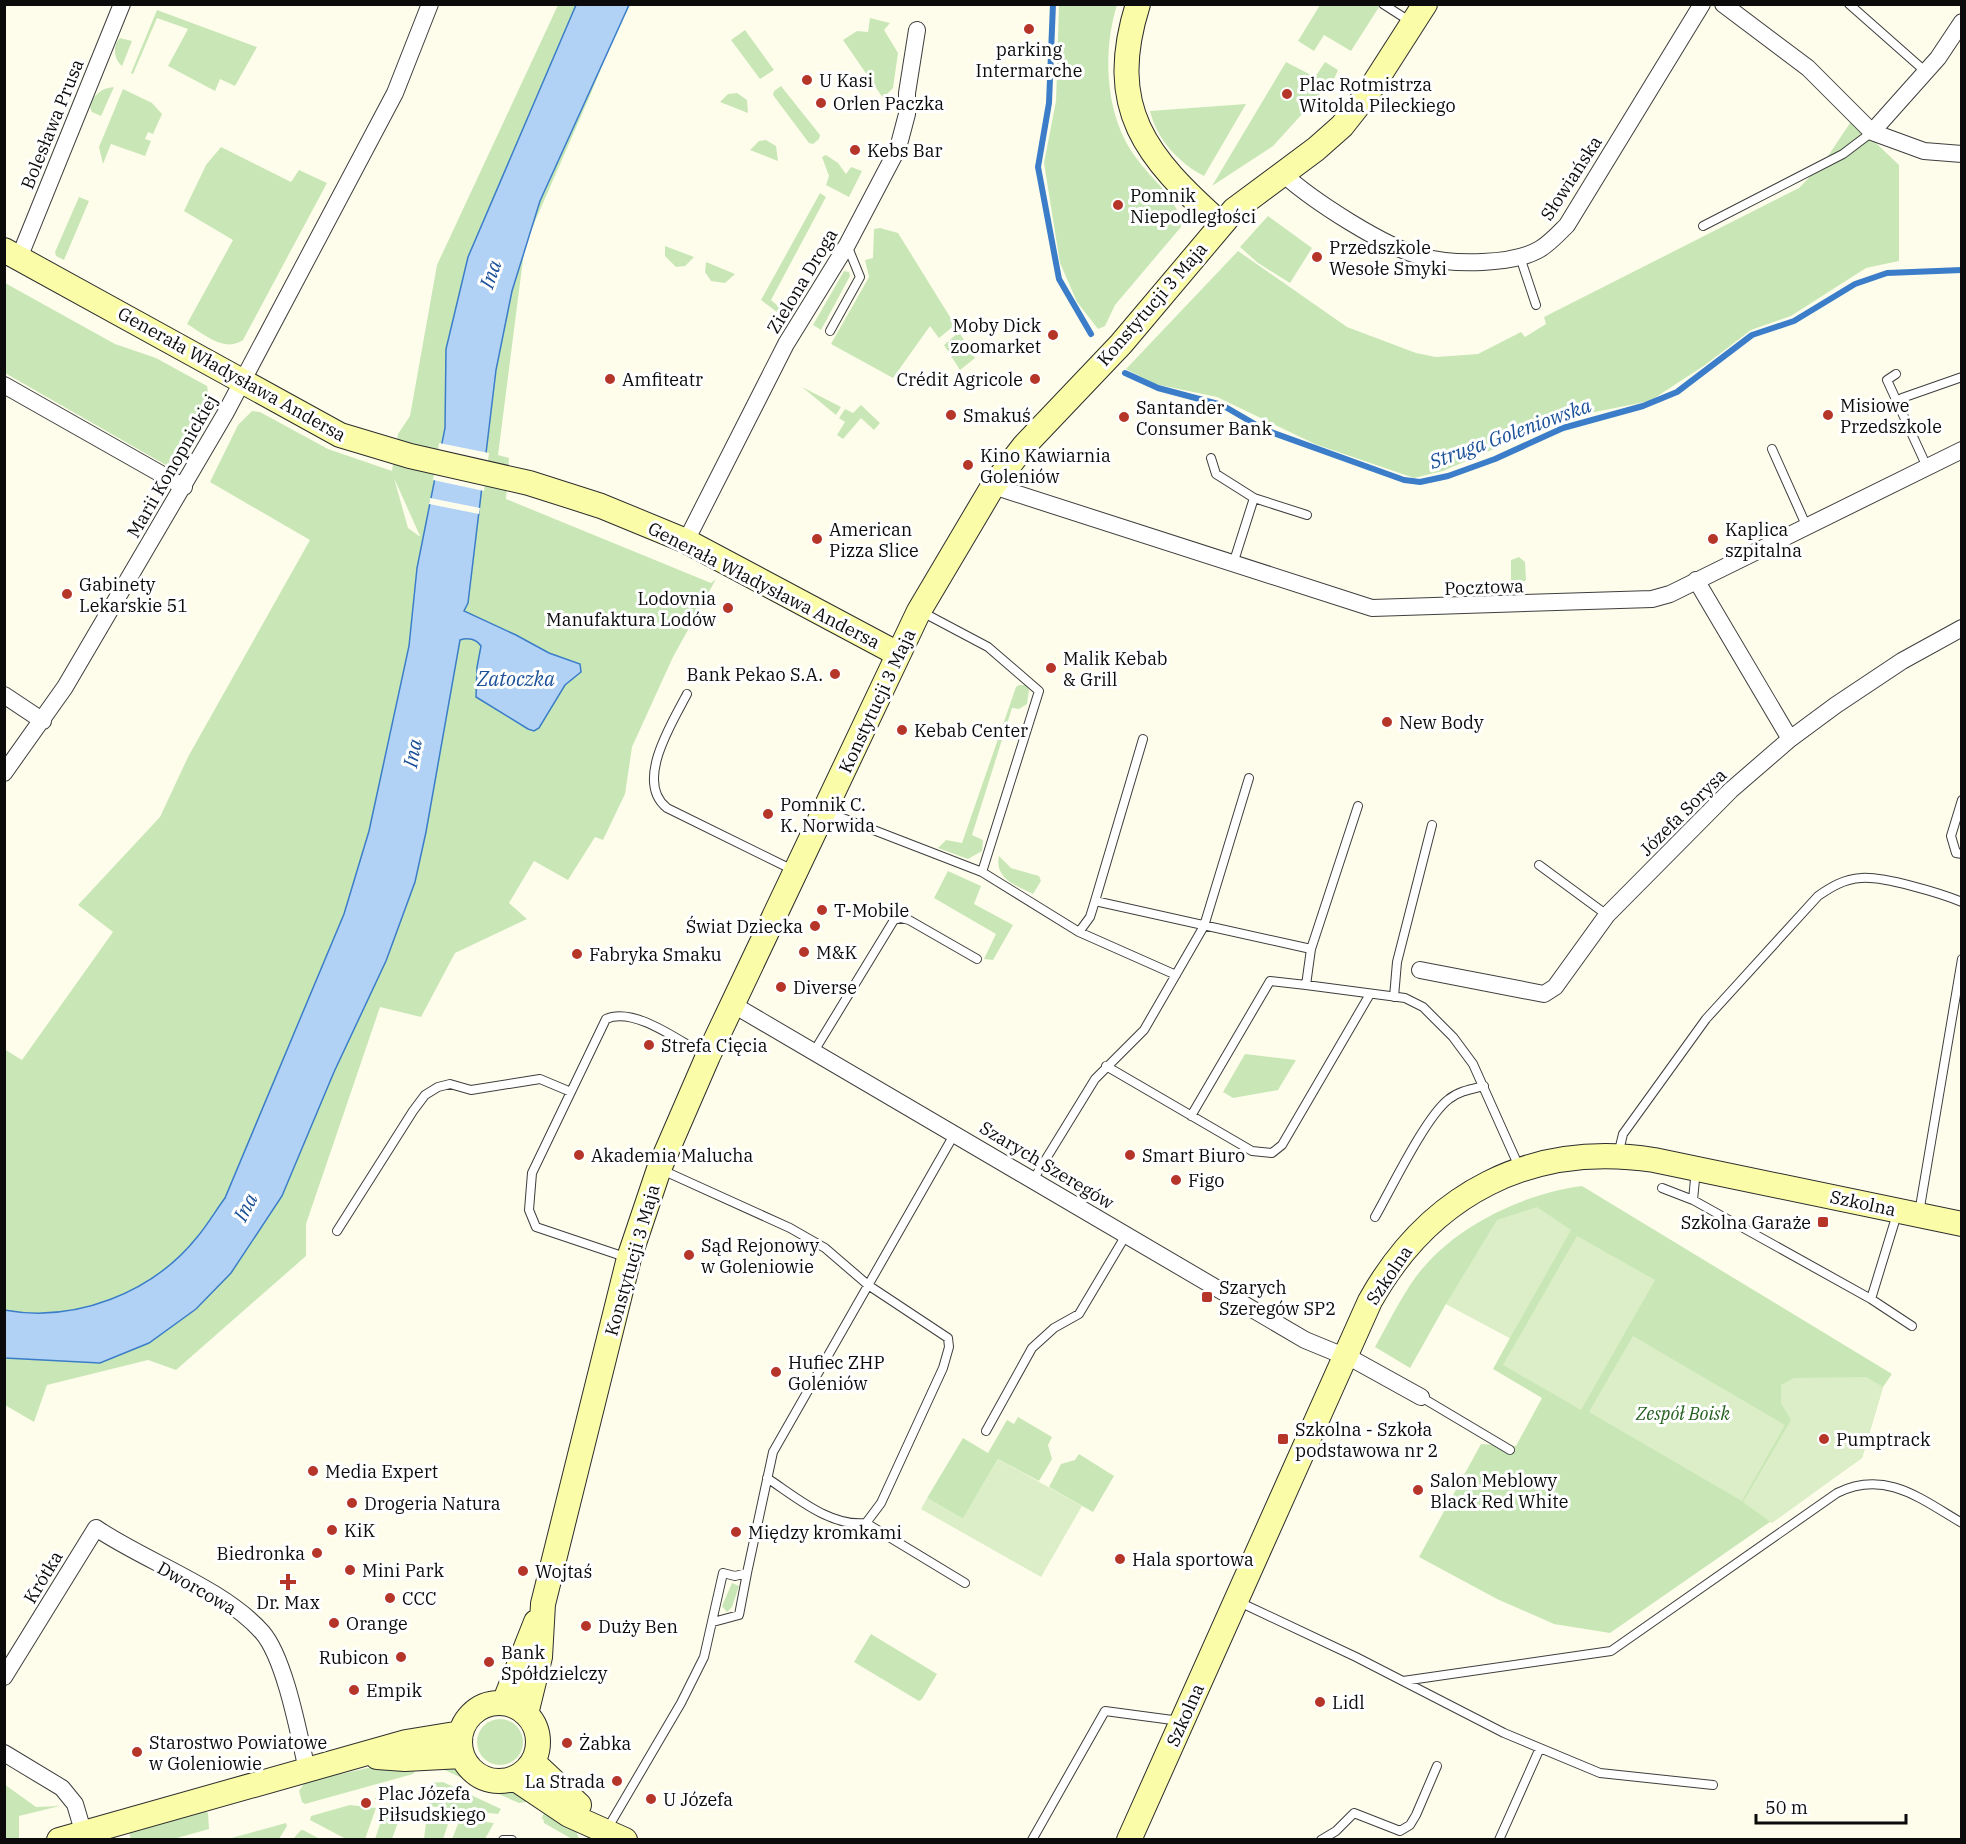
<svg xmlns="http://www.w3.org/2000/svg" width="1966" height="1844" viewBox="0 0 1966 1844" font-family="'IBM Plex Serif',serif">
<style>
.green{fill:#c9e7b6;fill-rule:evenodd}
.pitch{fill:#dceec7}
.water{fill:#b1d2f4;stroke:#3b7dc8;stroke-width:1.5}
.pier{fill:#fefdeb}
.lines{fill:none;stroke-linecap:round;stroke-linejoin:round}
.stream{stroke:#3b7dc8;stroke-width:6}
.lane-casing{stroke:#3e3e3e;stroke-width:10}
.street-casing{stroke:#3e3e3e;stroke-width:18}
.secondary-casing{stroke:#2d2d2d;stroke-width:26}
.lane{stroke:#fff;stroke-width:8}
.street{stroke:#fff;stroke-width:16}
.secondary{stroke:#fafca8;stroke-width:24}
.poi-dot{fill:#b63529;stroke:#fff;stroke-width:2}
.labels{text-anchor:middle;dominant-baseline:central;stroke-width:6;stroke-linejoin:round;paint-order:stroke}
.poi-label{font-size:18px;fill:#0b0b0b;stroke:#fff;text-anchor:start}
.street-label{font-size:18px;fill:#0b0b0b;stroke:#fff}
.park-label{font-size:18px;font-style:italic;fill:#23601f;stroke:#fff}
.water-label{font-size:20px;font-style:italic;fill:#1a5098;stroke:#fff}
</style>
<rect width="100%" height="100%" fill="#fefdeb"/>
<path class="green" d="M558 5H627L589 98 525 244 498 455 509 458 506 499 711 583 716 579 673 657 632 747 625 794 603 840 595 837 568 880 534 861 509 903 527 919 455 953 421 1017 380 1007 306 1224V1256L176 1370 148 1360 47 1385 34 1422 5 1405 4 1049 22 1060 113 932 78 905 160 817 188 757 310 540 210 482 238 425 252 411 260 412 328 449 392 471 398 434 410 416 437 265ZM394 478 420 536H419L408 528Z
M1059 5H1117C1102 53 1105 118 1137 159 1151 179 1181 201 1181 227L1115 305 1105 326 1098 329 1077 302 1060 263 1044 163 1056 101Z
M1375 5 1379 7 1351 51 1324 35 1314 51 1298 41 1320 5Z
M157 10 257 47 235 86 220 79 215 91 168 66 188 29 157 18 133 74 131 73Z
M870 18 890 23 884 30 898 53 893 88 883 98 843 40 857 31 868 32Z
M745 30 774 70 760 79 731 40Z
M120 38 132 41 122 66C114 59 112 46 120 38Z
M1286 62 1315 77 1325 62 1338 70 1334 79 1273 146 1212 186Z
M781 86 820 135 819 139 813 144 809 143 773 95 774 91Z
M114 87 101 116 92 112 90 107C93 95 101 88 114 87Z
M123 89 152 103 162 114 153 134 148 132 145 139 151 141 145 156 111 144 103 164 99 147Z
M737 93 747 100 748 113 720 102 728 94Z
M1246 104 1204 176C1179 163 1157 140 1150 111Z
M1852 120 1899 165V261L1866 268 1791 316 1751 330 1705 365 1650 401 1590 413 1543 428 1443 471 1414 478 1315 444 1217 397 1155 384 1126 369 1238 251 1347 327 1416 353 1436 357 1478 354 1521 332 1525 337 1546 324 1544 317 1799 188 1824 162Z
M759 141 766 140 776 146 778 161 750 150Z
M221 147 291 182 299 170 327 183 243 340C224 353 204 334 187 324L233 240 184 211 206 165Z
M826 155 838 163 846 174 851 167 862 171 849 197 826 185 829 176 822 157Z
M820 193 826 197 771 300 784 311 781 315 761 300Z
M79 197 89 201 64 260 56 256 55 252Z
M1268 216 1312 248 1290 283 1258 263 1240 247Z
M880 228 898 233 955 325 939 338 930 326 893 378 831 344 869 277 865 260 873 258 874 229Z
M665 246 694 257 685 266 676 267 665 256Z
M706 262 735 274 725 283 711 281 705 272Z
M844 271 849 272 850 276 821 330 813 325Z
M5 283 115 344 156 358 207 386 210 402 171 468 5 373Z
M959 332 975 358 960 370 944 345Z
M802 387 841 407 836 415Z
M861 405 880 423 874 430 861 418 843 439 837 435 845 422 839 418 845 409 853 413Z
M1519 557 1525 562 1526 580 1517 586 1511 580V560Z
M1019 685H1026L1029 690 1027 704 1019 709 1012 708 972 835 983 840 982 851 968 859 938 848 946 840 962 843 1016 687Z
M999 856 1011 868 1039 876 1041 881 1033 894C1016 885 994 879 999 856Z
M948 871 981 886 974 904 1013 925 993 960 984 959 996 934 934 898Z
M1245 1054 1296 1060 1278 1090 1233 1098 1223 1092Z
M1582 1186 1892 1374 1883 1387 1862 1458 1610 1633 1554 1624 1497 1599 1419 1557 1481 1444 1516 1446 1542 1398 1493 1369 1510 1338 1446 1304 1410 1368 1375 1347C1388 1324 1400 1299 1415 1278 1451 1228 1521 1194 1582 1186Z
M1018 1417 1052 1437 1048 1445 1052 1459 1039 1481 998 1459 963 1519 927 1498 963 1438 988 1453 1007 1420 1014 1424Z
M1079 1454 1114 1476 1093 1512 1049 1487 1061 1464 1075 1460Z
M732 1583 739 1586 732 1607 727 1612 722 1606Z
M871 1634 937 1674 922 1699 919 1701 854 1662Z
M477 1742a23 23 0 1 1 46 0a23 23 0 1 1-46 0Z
M381 1765 417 1768 413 1774 305 1804 302 1802 299 1791 305 1782Z
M460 1766 479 1782 508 1786 532 1796 526 1802 519 1803 442 1769Z
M443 1782 501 1809 498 1814 428 1806 431 1783Z
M4 1784 36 1807 60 1806 19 1816V1839H5Z
M410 1789 405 1803 375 1799V1798Z
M350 1805 376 1808 365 1839H346L310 1820 311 1816Z
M546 1808 575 1828 579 1839H572L544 1823 543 1818 541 1820Z
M385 1809 402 1811 392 1839H375Z
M203 1810 208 1813 209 1829 170 1840 131 1839 128 1830Z
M427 1814 450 1818 443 1839H424Z
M460 1819 494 1823 485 1839H452Z
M286 1823 287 1826 279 1839H228Z
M301 1830H303L320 1839H293Z"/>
<path class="pitch" d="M1537 1207 1571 1230 1510 1338 1446 1304 1497 1220Z
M1577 1236 1655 1280 1581 1410 1503 1365Z
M1633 1336 1785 1425 1742 1501 1589 1412Z
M1866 1377 1883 1387 1862 1458 1772 1523 1743 1502 1791 1420 1781 1403V1385L1794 1378Z
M998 1459 1082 1506 1041 1577 921 1509 927 1498 963 1519Z"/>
<path class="water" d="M576 5H629L540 201 512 291 496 370 468 603 464 611 516 635 549 653 580 664 581 672 565 685 539 728 534 731 528 729 476 697 477 667 481 646C476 639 468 637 460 640L426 832 415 882 386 961 334 1072 282 1196 231 1273 196 1309 149 1343 100 1363 5 1358 4 1310C75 1323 153 1293 198 1236 208 1224 216 1210 225 1198L344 914 369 831 409 646 417 568 445 428 446 349 468 257Z"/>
<path class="pier" d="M439 443 489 453 484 491 433 480Z
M430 498 480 508 479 514 429 504Z"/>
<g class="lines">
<path class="stream" d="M1053 4 1049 103 1038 167 1059 279 1091 334
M1125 373 1158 388 1222 405 1265 430 1404 480 1420 482 1448 476 1495 459 1563 428 1643 406 1677 392 1752 335 1794 321 1855 284 1887 273 1962 270"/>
<g class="lane-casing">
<path id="lane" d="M1383 4 1411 22
M1849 4 1926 72
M1703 226 1843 154 1872 132
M1520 257 1536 305
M830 331 860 277 847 245
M1896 374 1887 380 1927 467
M1902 398 1962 377
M1772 449 1806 525
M1211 458 1216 474 1254 498
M1233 564 1254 498 1307 515
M922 612 988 647 1039 691 982 872
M687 694C672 723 634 782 667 808L793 870
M1962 800 1951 836 1956 853 1962 854
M827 812 982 872 1079 932 1176 975
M1539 865 1607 915
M1095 901 1143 739
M1079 932 1090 917 1095 901 1311 949 1306 985 1405 998 1423 1007 1453 1037 1473 1064 1520 1169
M1311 949 1358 806
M1394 997 1397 962 1432 825
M813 1053 894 920 901 918 909 920 977 959
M1106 1066 1252 1151 1272 1153 1282 1145 1370 994
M1191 1116 1270 981 1306 985
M1618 1155 1623 1134 1706 1019 1818 896C1831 887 1844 879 1861 878 1883 876 1940 893 1962 902
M1696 1169 1693 1200 1871 1299 1897 1214
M662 1170 790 1228 825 1248 868 1285 948 1338 949 1347 943 1368 881 1503 866 1523
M1033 1180 1095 1079 1144 1030 1204 926 1249 778
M1662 1188 1693 1200
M1919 1213 1962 959
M1375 1217C1391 1189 1426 1116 1449 1099 1459 1091 1472 1089 1484 1086
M337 1231 413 1111 425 1095 438 1087 450 1084 471 1090 540 1079 571 1092
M628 1258 536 1227 529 1210 532 1173 606 1019C634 1006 679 1041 705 1055
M1871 1299 1912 1326
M1421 1397 1510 1450
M986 1431 1032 1348 1054 1328 1079 1314 1126 1235
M767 1478C796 1497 830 1527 866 1523L965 1583
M1237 1601 1356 1657 1504 1733 1600 1773 1713 1785
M713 1622 739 1615 747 1573
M1403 1681 1611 1651 1837 1493C1885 1469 1921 1499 1962 1523
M606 1831 681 1703 704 1657 723 1573 735 1576 747 1573 773 1452 955 1133
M503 1840H512
M1032 1840 1105 1711 1180 1721
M1321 1840 1336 1831 1354 1813 1400 1831 1410 1825 1416 1815 1437 1766
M1499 1840 1540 1748"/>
</g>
<g class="street-casing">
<path id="street" d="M1723 4 1808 68 1872 132 1924 151 1962 154
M1872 132 1938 58 1962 22
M1282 173C1313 201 1384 247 1423 257 1453 265 1513 265 1540 249 1550 243 1559 233 1567 225L1702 4
M19 258 122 4
M4 385 184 487
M993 486 1372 608 1652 599 1670 594 1962 450
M686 541 786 344 847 245 898 148 907 114V93L917 30
M1696 580 1790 739
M4 695 43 721
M4 773 65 687 225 414 395 93 430 4
M1420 970 1544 994 1555 987 1607 915 1731 790 1790 739 1836 705 1902 661 1962 628
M732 1004 1305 1340 1356 1361 1421 1397
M4 1677 96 1528C146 1562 223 1588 262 1632 285 1658 299 1735 307 1770
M4 1753 62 1788 75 1804 83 1831"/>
</g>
<g class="secondary-casing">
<path id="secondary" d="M1138 4C1105 109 1146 157 1221 224
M4 250 340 435 410 456 529 483 601 506 686 541 898 654
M504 1703 536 1622
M460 1742a39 39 0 1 1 78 0a39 39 0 1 1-78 0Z
M526 1714 540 1657 543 1604 629 1258 659 1169 708 1056 919 611 993 486 1024 446 1121 344 1234 210 1316 149 1342 126 1368 93 1425 4
M377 1757 405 1759 462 1756
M533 1762 579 1805
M514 1778 569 1815 625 1840
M59 1840 406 1742 461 1733
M1129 1840 1370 1301C1430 1194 1531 1141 1654 1160L1962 1224"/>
</g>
<use href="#lane" class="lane"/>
<use href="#street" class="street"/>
<use href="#secondary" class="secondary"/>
</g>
<g class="poi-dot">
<circle cx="1029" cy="29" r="6"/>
<circle cx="807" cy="80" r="6"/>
<circle cx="1287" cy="94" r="6"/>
<circle cx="821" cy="103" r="6"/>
<circle cx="855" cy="150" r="6"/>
<circle cx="1118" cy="205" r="6"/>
<circle cx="1317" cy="257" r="6"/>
<circle cx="1053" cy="335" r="6"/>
<circle cx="610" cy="379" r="6"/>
<circle cx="1035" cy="379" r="6"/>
<circle cx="951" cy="415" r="6"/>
<circle cx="1828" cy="415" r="6"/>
<circle cx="1124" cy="417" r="6"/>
<circle cx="968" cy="465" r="6"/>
<circle cx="817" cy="539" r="6"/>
<circle cx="1713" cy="539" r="6"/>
<circle cx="67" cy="594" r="6"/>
<circle cx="728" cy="608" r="6"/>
<circle cx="1051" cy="668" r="6"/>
<circle cx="835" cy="674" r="6"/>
<circle cx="1387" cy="722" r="6"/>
<circle cx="902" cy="730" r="6"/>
<circle cx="768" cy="814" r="6"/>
<circle cx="822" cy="910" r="6"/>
<circle cx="815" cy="926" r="6"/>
<circle cx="804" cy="952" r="6"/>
<circle cx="577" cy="954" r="6"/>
<circle cx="781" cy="987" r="6"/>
<circle cx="649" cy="1045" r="6"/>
<circle cx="579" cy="1155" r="6"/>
<circle cx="1130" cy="1155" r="6"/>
<circle cx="1176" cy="1180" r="6"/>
<rect x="1817" y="1216" width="12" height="12" rx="3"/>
<circle cx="689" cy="1255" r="6"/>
<rect x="1201" y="1291" width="12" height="12" rx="3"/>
<circle cx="776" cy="1372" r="6"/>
<rect x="1277" y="1433" width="12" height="12" rx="3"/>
<circle cx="1824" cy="1439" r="6"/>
<circle cx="313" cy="1471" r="6"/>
<circle cx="1418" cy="1490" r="6"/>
<circle cx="352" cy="1503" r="6"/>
<circle cx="332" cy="1530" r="6"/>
<circle cx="736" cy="1532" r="6"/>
<circle cx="317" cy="1553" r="6"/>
<circle cx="1120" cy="1559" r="6"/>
<circle cx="350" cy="1570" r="6"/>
<circle cx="523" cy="1571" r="6"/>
<path d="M285 1573h6v6h6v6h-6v6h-6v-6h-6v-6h6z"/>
<circle cx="390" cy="1598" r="6"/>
<circle cx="334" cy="1623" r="6"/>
<circle cx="586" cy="1626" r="6"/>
<circle cx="401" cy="1657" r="6"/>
<circle cx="489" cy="1662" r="6"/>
<circle cx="354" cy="1690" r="6"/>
<circle cx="1320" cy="1702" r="6"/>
<circle cx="567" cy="1743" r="6"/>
<circle cx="137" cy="1752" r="6"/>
<circle cx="617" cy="1781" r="6"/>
<circle cx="651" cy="1799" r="6"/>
<circle cx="366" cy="1803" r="6"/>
</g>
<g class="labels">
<g class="poi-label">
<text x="1029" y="49" text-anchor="middle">parking<tspan x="1029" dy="21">Intermarche</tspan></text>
<text x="819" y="80">U Kasi</text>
<text x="1299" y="84">Plac Rotmistrza<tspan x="1299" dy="21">Witolda Pileckiego</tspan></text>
<text x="833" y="103">Orlen Paczka</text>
<text x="867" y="150">Kebs Bar</text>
<text x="1130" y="195">Pomnik<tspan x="1130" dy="21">Niepodległości</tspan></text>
<text x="1329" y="247">Przedszkole<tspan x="1329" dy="21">Wesołe Smyki</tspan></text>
<text x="1041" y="325" text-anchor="end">Moby Dick<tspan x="1041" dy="21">zoomarket</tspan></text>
<text x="622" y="379">Amfiteatr</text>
<text x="1023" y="379" text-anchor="end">Crédit Agricole</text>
<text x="1840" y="405">Misiowe<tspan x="1840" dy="21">Przedszkole</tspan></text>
<text x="1136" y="407">Santander<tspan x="1136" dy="21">Consumer Bank</tspan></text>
<text x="963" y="415">Smakuś</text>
<text x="980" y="455">Kino Kawiarnia<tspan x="980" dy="21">Goleniów</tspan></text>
<text x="829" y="529">American<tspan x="829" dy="21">Pizza Slice</tspan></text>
<text x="1725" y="529">Kaplica<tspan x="1725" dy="21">szpitalna</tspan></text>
<text x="79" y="584">Gabinety<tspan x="79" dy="21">Lekarskie 51</tspan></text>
<text x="716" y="598" text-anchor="end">Lodovnia<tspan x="716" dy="21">Manufaktura Lodów</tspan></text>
<text x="1063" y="658">Malik Kebab<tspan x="1063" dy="21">&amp; Grill</tspan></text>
<text x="823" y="674" text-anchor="end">Bank Pekao S.A.</text>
<text x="1399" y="722">New Body</text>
<text x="914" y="730">Kebab Center</text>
<text x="780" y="804">Pomnik C.<tspan x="780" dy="21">K. Norwida</tspan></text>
<text x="834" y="910">T-Mobile</text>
<text x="803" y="926" text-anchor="end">Świat Dziecka</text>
<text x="816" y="952">M&amp;K</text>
<text x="589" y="954">Fabryka Smaku</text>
<text x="793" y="987">Diverse</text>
<text x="661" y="1045">Strefa Cięcia</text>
<text x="591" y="1155">Akademia Malucha</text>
<text x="1142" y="1155">Smart Biuro</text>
<text x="1188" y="1180">Figo</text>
<text x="1811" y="1222" text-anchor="end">Szkolna Garaże</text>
<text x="701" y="1245">Sąd Rejonowy<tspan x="701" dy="21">w Goleniowie</tspan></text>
<text x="1219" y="1287">Szarych<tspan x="1219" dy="21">Szeregów SP2</tspan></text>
<text x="788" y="1362">Hufiec ZHP<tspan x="788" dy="21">Goleniów</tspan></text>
<text x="1295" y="1429">Szkolna - Szkoła<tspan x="1295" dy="21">podstawowa nr 2</tspan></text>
<text x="1836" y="1439">Pumptrack</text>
<text x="325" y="1471">Media Expert</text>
<text x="1430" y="1480">Salon Meblowy<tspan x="1430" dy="21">Black Red White</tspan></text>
<text x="364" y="1503">Drogeria Natura</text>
<text x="344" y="1530">KiK</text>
<text x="748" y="1532">Między kromkami</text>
<text x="305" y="1553" text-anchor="end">Biedronka</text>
<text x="1132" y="1559">Hala sportowa</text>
<text x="362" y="1570">Mini Park</text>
<text x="535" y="1571">Wojtaś</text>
<text x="402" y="1598">CCC</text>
<text x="288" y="1602" text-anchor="middle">Dr. Max</text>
<text x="346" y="1623">Orange</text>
<text x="598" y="1626">Duży Ben</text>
<text x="501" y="1652">Bank<tspan x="501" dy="21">Spółdzielczy</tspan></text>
<text x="389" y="1657" text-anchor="end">Rubicon</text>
<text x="366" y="1690">Empik</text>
<text x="1332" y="1702">Lidl</text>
<text x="149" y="1742">Starostwo Powiatowe<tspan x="149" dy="21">w Goleniowie</tspan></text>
<text x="579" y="1743">Żabka</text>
<text x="605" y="1781" text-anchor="end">La Strada</text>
<text x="378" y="1793">Plac Józefa<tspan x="378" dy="21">Piłsudskiego</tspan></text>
<text x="663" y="1799">U Józefa</text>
</g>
<g class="street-label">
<text transform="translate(52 124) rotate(-68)">Bolesława Prusa</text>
<text transform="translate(1571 178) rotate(-57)">Słowiańska</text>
<text transform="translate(802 281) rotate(-59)">Zielona Droga</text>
<text transform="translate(1152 304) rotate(-49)">Konstytucji 3 Maja</text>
<text transform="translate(232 374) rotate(29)">Generała Władysława Andersa</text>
<text transform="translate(172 466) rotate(-60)">Marii Konopnickiej</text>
<text transform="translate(764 585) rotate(27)">Generała Władysława Andersa</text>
<text transform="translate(1484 587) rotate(-2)">Pocztowa</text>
<text transform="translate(877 701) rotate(-65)">Konstytucji 3 Maja</text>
<text transform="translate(1683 812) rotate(-45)">Józefa Sorysa</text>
<text transform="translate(1047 1165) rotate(31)">Szarych Szeregów</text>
<text transform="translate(1863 1203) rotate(12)">Szkolna</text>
<text transform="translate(632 1260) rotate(-74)">Konstytucji 3 Maja</text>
<text transform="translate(1389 1275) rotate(-56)">Szkolna</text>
<text transform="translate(43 1577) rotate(-59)">Krótka</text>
<text transform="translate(197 1588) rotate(30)">Dworcowa</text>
<text transform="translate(1185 1715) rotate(-66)">Szkolna</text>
</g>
<g class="park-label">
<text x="1683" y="1413">Zespół Boisk</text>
</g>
<g class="water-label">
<text transform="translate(490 274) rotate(-71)">Ina</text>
<text transform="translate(1510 433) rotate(-20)">Struga Goleniowska</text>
<text x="516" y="678">Zatoczka</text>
<text transform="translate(412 753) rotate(-79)">Ina</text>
<text transform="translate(245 1207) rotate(-63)">Ina</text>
</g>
</g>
<rect width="1966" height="1844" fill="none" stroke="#0b0b0b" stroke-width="12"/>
<path d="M1756 1814v9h150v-9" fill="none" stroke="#0b0b0b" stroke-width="3"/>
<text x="1765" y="1814" font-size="18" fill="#0b0b0b" stroke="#ffffff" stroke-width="4.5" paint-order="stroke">50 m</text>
</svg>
